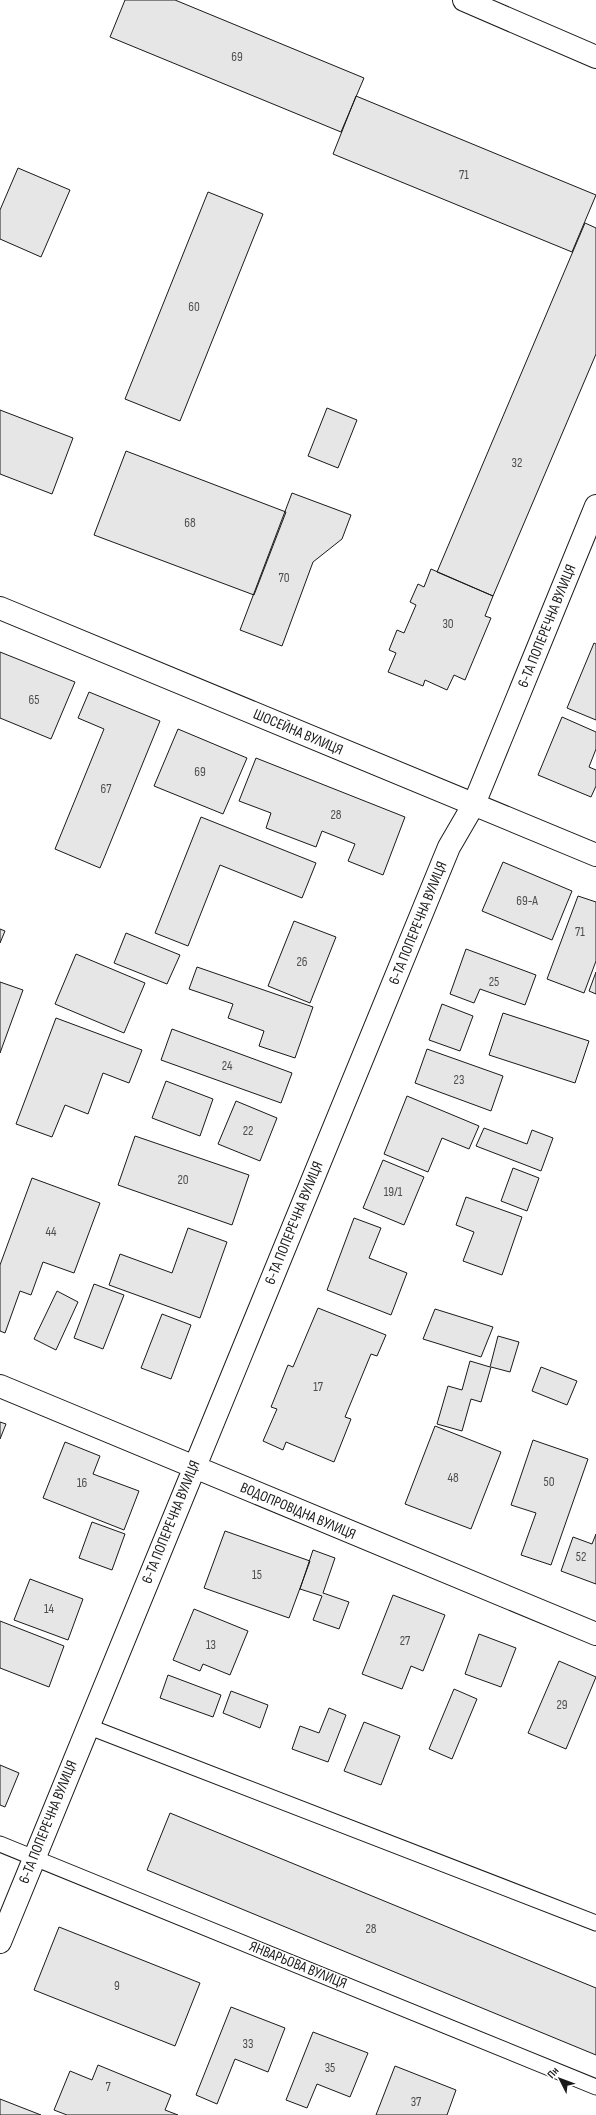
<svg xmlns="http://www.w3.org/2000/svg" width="596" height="2115" viewBox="0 0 596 2115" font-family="'Sofia Sans Condensed',sans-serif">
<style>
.building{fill:#e6e6e6;stroke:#1a1a1a}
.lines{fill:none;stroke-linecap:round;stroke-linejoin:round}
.service-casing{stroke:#1a1a1a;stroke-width:17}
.minor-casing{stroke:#1a1a1a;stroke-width:24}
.tertiary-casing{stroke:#1a1a1a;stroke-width:24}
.service{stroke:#fff;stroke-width:15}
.minor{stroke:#fff;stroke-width:22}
.tertiary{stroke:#fff;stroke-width:22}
.labels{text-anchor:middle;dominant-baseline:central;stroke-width:3;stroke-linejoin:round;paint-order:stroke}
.number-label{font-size:13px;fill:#4d4d4d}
.street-label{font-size:15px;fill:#1a1a1a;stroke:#fff}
</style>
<rect width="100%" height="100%" fill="#fff"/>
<path class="building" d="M125 0H175L364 78 341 132 110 37Z
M356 96 596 195 572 252 333 154Z
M18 168 70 190 41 257 0 239V210Z
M208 192 263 214 180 421 125 399Z
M585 223 596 228V354L493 596 437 572Z
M327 408 357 420 338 468 308 456Z
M0 410 73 438 52 494 0 474Z
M126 451 286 512 254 595 94 535Z
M292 493 351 515 342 539 313 562 282 646 240 630Z
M431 569 493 596 485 616 491 618 465 680 454 675 447 690 425 680 423 686 388 672 396 653 389 650 397 630 404 633 416 605 410 602 418 584 424 587Z
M594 643 596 644V720L567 708Z
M0 652 75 682 51 739 0 718Z
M89 692 160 721 100 868 55 849 104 729 78 718Z
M562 717 596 732V749L589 767 596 770V786L591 797 538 775Z
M178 729 247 758 223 814 154 786Z
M256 758 405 817 383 875 348 861 355 844 322 831 316 847 266 828 271 813 239 801Z
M201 817 316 863 302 898 220 865 188 946 155 933Z
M503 862 572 891 552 940 482 911Z
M578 896 596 902V961L584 993 547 979Z
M294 921 336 937 310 1003 268 986Z
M0 929 5 931 0 943Z
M126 933 180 955 167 984 114 963Z
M466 949 536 975 525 1005 480 989 474 1003 450 994Z
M76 954 145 983 124 1033 55 1004Z
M197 967 313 1007 295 1058 259 1046 264 1031 228 1018 233 1004 189 989Z
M596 972V994L589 991Z
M0 982 23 990 0 1053Z
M442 1004 473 1016 460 1051 429 1040Z
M503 1013 589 1041 575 1083 489 1055Z
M56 1018 142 1050 129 1083 103 1073 88 1114 65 1105 52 1137 16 1124Z
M172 1029 292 1073 281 1103 161 1060Z
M427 1049 503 1076 491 1111 415 1083Z
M166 1081 213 1099 200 1136 152 1118Z
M407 1096 479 1126 469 1149 442 1138 428 1172 384 1154Z
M236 1101 277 1118 260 1161 218 1144Z
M484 1128 527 1144 532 1130 553 1138 541 1171 476 1146Z
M135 1136 249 1175 232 1225 118 1185Z
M383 1160 424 1177 404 1225 363 1208Z
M513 1168 539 1178 527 1211 501 1201Z
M32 1178 100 1203 74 1273 43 1262 31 1295 20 1291 5 1333 0 1331V1265Z
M466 1197 522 1217 502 1275 463 1261 474 1232 456 1225Z
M354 1218 381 1228 369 1258 407 1273 391 1315 327 1290Z
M188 1228 227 1242 200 1318 109 1285 120 1254 172 1273Z
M94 1284 124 1295 103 1349 74 1338Z
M57 1291 78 1302 56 1350 34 1339Z
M318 1308 386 1335 377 1356 371 1354 345 1417 351 1419 334 1462 286 1442 283 1450 263 1441 277 1409 271 1407 288 1365 293 1367Z
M435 1309 493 1327 481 1357 423 1339Z
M162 1314 191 1325 171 1379 141 1368Z
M498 1336 519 1342 510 1372 491 1367 481 1402 471 1399 462 1431 437 1424 448 1386 462 1390 470 1361 490 1367Z
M541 1367 577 1381 567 1405 532 1391Z
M0 1422 6 1424 0 1439Z
M435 1426 501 1452 471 1529 405 1504Z
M533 1440 588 1459 551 1565 521 1555 536 1513 511 1505Z
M65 1442 100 1456 93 1474 139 1491 124 1530 43 1498Z
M92 1522 125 1534 112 1570 79 1558Z
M225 1531 310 1561 289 1618 204 1588Z
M596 1534V1584L561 1571 573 1537 592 1544Z
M313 1550 335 1558 323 1593 349 1602 339 1629 313 1620 322 1596 300 1589Z
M30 1579 83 1599 68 1640 14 1620Z
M393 1595 445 1615 423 1671 411 1666 402 1689 362 1674Z
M194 1609 248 1631 230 1675 203 1664 200 1671 173 1660Z
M0 1621 64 1646 49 1687 0 1668Z
M479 1634 516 1648 501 1687 465 1674Z
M559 1661 596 1677 566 1749 528 1733Z
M168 1675 221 1695 213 1717 160 1698Z
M454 1689 477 1699 452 1759 429 1749Z
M231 1691 268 1705 260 1728 223 1713Z
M329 1708 346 1715 328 1762 292 1749 300 1726 319 1733Z
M364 1722 400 1736 381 1785 344 1771Z
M0 1765 19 1773 5 1807 0 1805Z
M170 1813 596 1988V2055L147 1870Z
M59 1927 200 1983 175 2046 34 1990Z
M231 2007 285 2028 268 2072 235 2059 217 2104 196 2095Z
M313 2032 368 2053 350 2097 317 2084 307 2108 286 2100Z
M98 2065 171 2095 165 2110 178 2115H67L54 2110 70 2071 92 2080Z
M395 2066 456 2090 447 2115H376Z
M0 2099 41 2115H0Z"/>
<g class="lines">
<g class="service-casing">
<path id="service" d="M87 1726 596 1923
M0 1844 596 2087"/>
</g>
<g class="minor-casing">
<path id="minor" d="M464 0 596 57
M0 1386 596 1634
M0 1942 449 847 474 804 596 506"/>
</g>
<g class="tertiary-casing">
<path id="tertiary" d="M0 608 596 855"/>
</g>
<use href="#service" class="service"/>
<use href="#minor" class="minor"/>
<use href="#tertiary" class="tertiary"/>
</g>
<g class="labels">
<g class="number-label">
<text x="237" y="57">69</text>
<text x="464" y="175">71</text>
<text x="194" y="307">60</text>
<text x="517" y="463">32</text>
<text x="190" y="523">68</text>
<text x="284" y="578">70</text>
<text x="448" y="624">30</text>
<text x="34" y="700">65</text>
<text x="200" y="772">69</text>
<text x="106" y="789">67</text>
<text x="336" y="815">28</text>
<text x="527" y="901">69-А</text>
<text x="580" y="932">71</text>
<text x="302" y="962">26</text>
<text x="494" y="982">25</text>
<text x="227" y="1066">24</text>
<text x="459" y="1080">23</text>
<text x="248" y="1131">22</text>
<text x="183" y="1180">20</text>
<text x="393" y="1192">19/1</text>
<text x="51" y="1232">44</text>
<text x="318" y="1387">17</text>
<text x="453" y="1478">48</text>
<text x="549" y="1482">50</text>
<text x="82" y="1483">16</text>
<text x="581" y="1557">52</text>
<text x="257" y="1575">15</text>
<text x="49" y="1609">14</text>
<text x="405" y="1641">27</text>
<text x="211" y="1645">13</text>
<text x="562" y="1705">29</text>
<text x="371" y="1929">28</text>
<text x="117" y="1986">9</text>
<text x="248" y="2044">33</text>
<text x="330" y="2068">35</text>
<text x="108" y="2087">7</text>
<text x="416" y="2102">37</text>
</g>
<g class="street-label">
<text transform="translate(547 626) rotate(-68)">6-ТА ПОПЕРЕЧНА ВУЛИЦЯ</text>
<text transform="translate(298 732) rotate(23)">ШОСЕЙНА ВУЛИЦЯ</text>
<text transform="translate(418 923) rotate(-68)">6-ТА ПОПЕРЕЧНА ВУЛИЦЯ</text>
<text transform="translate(294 1223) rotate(-68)">6-ТА ПОПЕРЕЧНА ВУЛИЦЯ</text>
<text transform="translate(298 1511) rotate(23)">ВОДОПРОВІДНА ВУЛИЦЯ</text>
<text transform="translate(171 1522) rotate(-68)">6-ТА ПОПЕРЕЧНА ВУЛИЦЯ</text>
<text transform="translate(48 1822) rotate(-68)">6-ТА ПОПЕРЕЧНА ВУЛИЦЯ</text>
<text transform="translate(298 1965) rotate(22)">ЯНВАРЬОВА ВУЛИЦЯ</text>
</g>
</g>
<g transform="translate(560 2079) rotate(312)" stroke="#ffffff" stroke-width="3" paint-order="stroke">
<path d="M0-3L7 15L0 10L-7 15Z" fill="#1a1a1a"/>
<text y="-6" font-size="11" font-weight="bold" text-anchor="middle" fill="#1a1a1a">Пн</text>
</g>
</svg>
